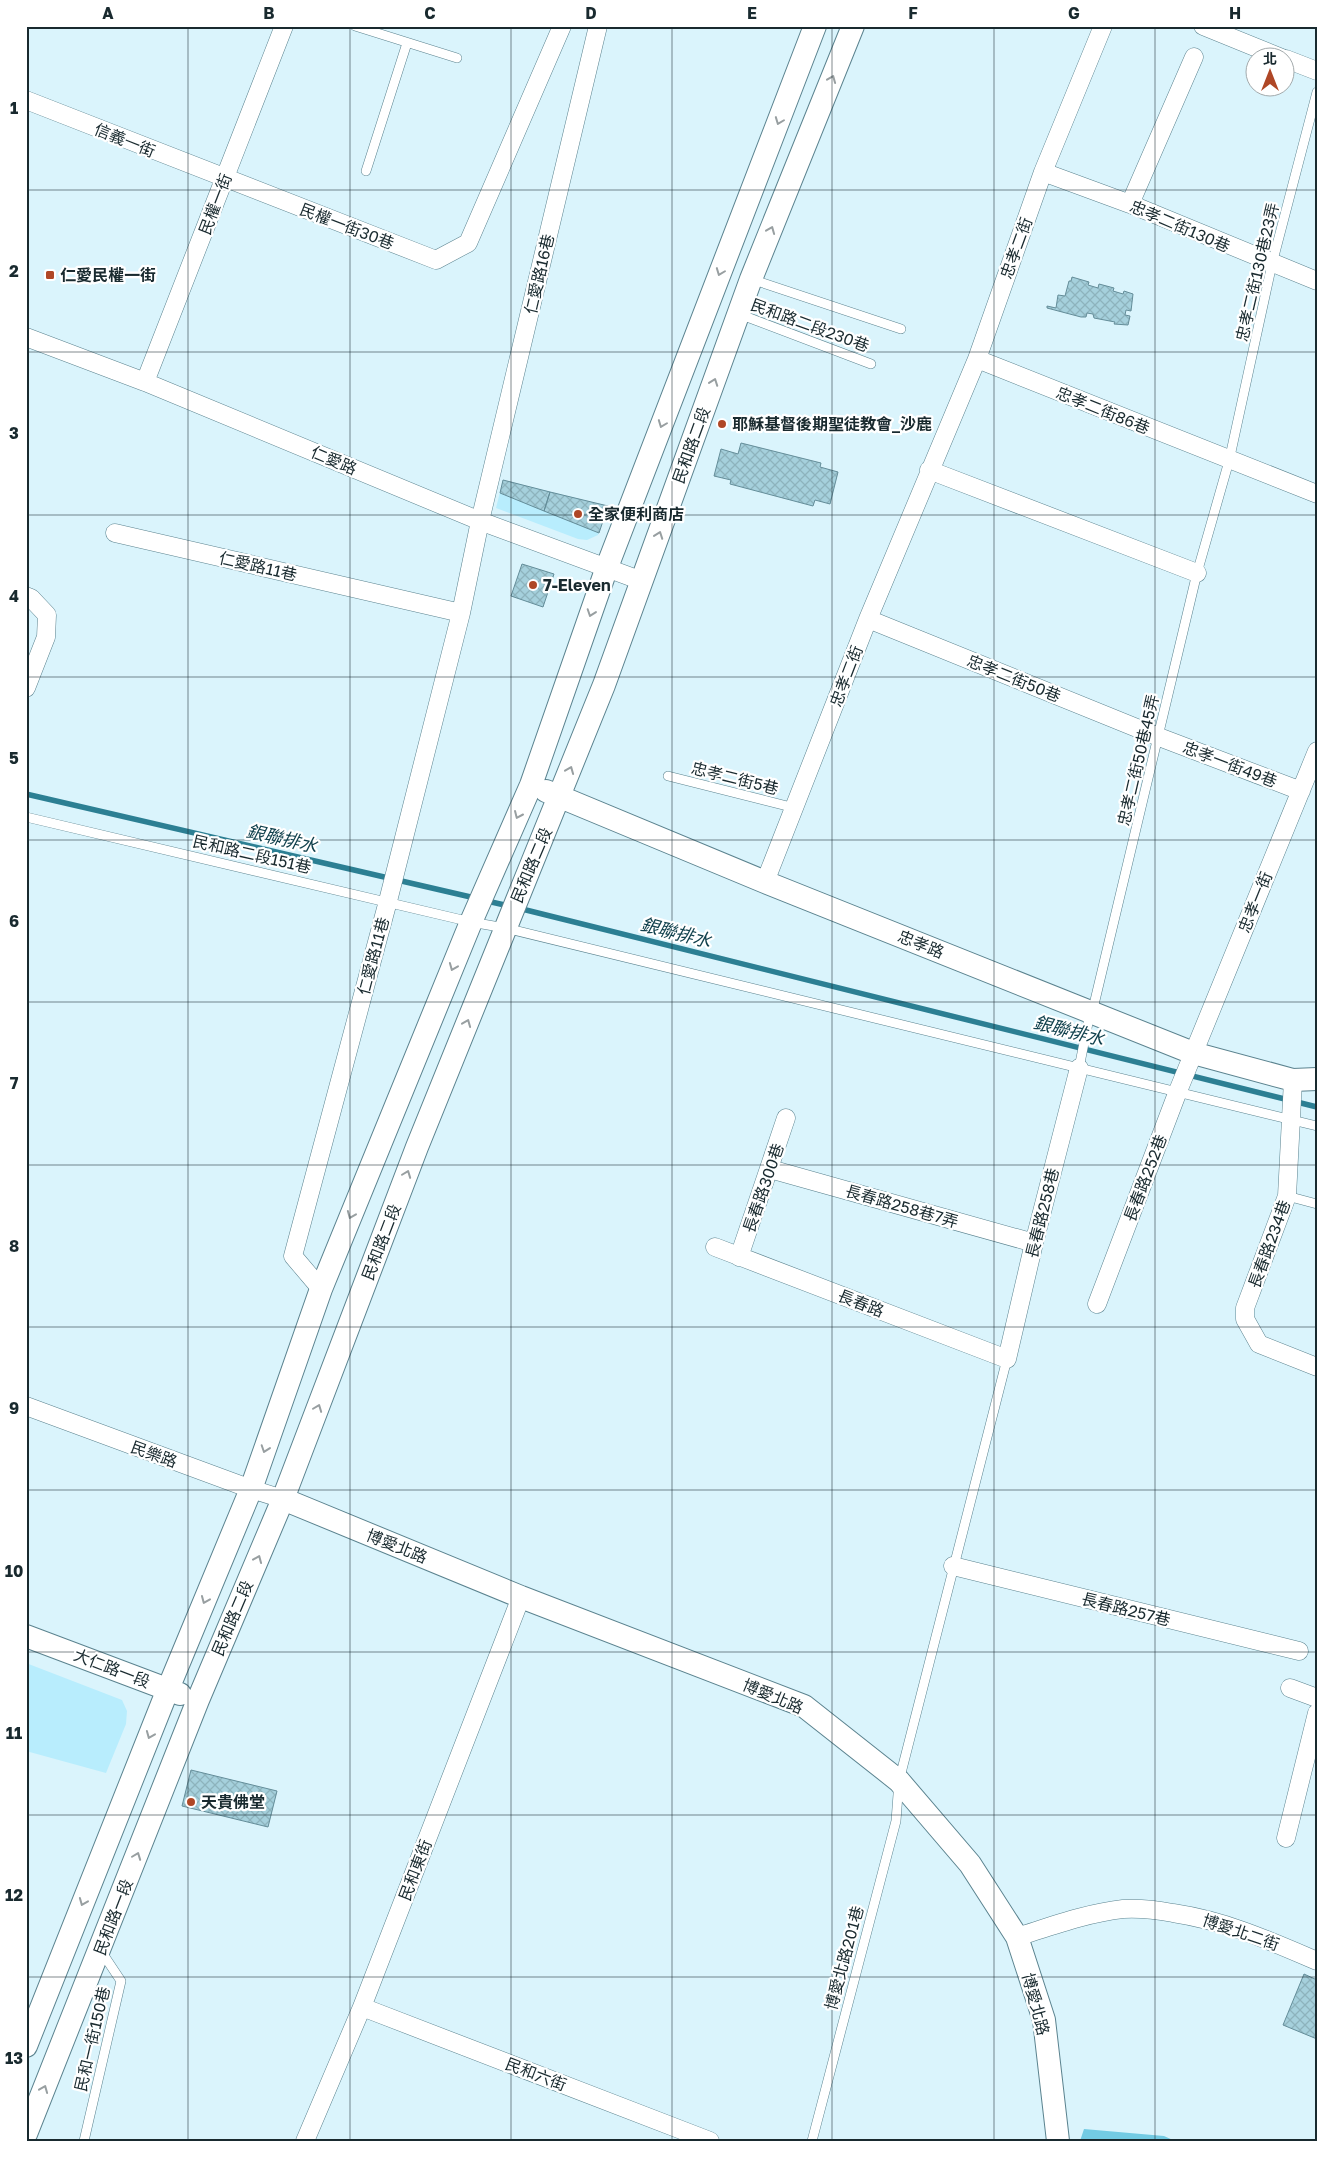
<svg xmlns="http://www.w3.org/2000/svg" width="1343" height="2167" viewBox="0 0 1343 2167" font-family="'Golos Text','Noto Sans TC',sans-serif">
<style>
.built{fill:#b8edfd}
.green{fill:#73cbe3}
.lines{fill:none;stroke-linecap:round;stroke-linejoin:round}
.stream{stroke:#2c7f93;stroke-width:5.5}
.building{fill:url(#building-cross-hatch);stroke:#648d99}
.service-casing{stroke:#5b838f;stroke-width:10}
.minor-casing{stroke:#5b838f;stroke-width:19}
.tertiary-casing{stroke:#5b838f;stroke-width:24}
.service{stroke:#fff;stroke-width:9}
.minor{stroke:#fff;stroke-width:18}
.tertiary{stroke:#fff;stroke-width:22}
.oneway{stroke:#989fa1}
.grid{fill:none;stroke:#192a2f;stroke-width:1;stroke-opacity:0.55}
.poi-dot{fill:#af4726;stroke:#fff;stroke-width:2}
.labels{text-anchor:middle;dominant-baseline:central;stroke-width:4.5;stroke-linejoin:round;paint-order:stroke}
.street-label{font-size:16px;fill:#192a2f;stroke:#fff}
.poi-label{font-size:16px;font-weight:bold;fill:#192a2f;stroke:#fff;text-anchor:start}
.water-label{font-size:18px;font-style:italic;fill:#11414d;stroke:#fff}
.neatline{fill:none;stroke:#192a2f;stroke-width:2}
.grid-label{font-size:16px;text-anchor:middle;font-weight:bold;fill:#192a2f}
</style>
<defs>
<pattern id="building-cross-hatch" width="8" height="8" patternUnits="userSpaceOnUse" patternTransform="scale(1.25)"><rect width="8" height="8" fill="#a5d0dc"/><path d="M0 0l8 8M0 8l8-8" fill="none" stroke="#8db3bd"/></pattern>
</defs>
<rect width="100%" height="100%" fill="#daf4fc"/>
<path class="built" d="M503 480 608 506 598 535 587 540 578 539 496 508Z
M26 1663 122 1700 127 1711 126 1724 106 1773 26 1751Z"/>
<path class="green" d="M1084 2129 1164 2136 1175 2141H1080Z"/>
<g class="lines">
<path class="stream" d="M26 794 475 898
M487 901 509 906
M518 908 1317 1107"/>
</g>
<path class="building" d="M1072 277 1089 282 1088 285 1098 288 1099 284 1114 288 1113 291 1123 294 1124 291 1133 294 1131 311 1126 310 1125 315 1130 316 1128 325 1114 324 1115 322 1094 318 1093 314 1087 313 1086 317H1081L1047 308V306L1056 308 1058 295 1065 296 1069 281H1071Z
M741 443 821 463 820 467 838 472 830 504 815 500 813 506 730 484 731 480 714 476 721 449 738 454Z
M503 480 550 492 544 511 500 493Z
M550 492 608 506 599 533 544 511Z
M522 564 554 574 543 607 511 596Z
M191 1770 277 1791 268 1827 182 1806Z
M1304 1974 1317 1980V2039L1283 2025Z"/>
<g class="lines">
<g class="service-casing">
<path id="service" d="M355 26 457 58
M366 171 407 43
M751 279 901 329
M739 314 871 364
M668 776 795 808
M26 817 471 922 505 928 1317 1126
M1079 1068 1088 1023 1092 1013 1197 573 1229 461 1272 264 1317 92
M1287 1196 1317 1204
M84 2141 121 1981 101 1951
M812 2141 896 1821 899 1781 1007 1359"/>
</g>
<g class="minor-casing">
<path id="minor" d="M1203 26 1282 58
M1286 59 1317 71
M26 100 436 260 468 243 562 26
M1043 172 1130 204 1317 281
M1130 204 1194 57
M26 337 145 382 480 521 642 581
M977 359 1317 494
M145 382 284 26
M929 470 1197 573
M115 533 461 613
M26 596 31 598 47 615 46 637 26 688
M868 619 1159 737 1301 791
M765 882 868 619 977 359 1043 172 1103 26
M1293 1080 1287 1196 1245 1308V1319L1259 1344 1317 1367
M770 1169 1034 1243
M715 1247 1007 1359 1034 1243 1079 1068
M739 1257 786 1118
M321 1289 293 1256 388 901 461 613 480 521 598 26
M1097 1304 1178 1091 1317 751
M26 1406 251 1489 283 1499
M953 1566 1299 1651
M1290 1688 1317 1698
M1286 1838 1317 1713
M1017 1937C1052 1926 1087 1913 1123 1909 1139 1908 1157 1910 1173 1913 1226 1921 1268 1940 1317 1961
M362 2007 710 2141
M305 2141 362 2007 521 1597"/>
</g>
<g class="tertiary-casing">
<path id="tertiary" d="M546 791 765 882 1193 1053 1293 1080 1317 1079
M283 1499 521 1597 804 1706 899 1781 970 1864 1017 1937 1044 2020 1058 2141
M26 1636 180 1694
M26 2046 168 1689 251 1489 321 1289 471 922 531 785 607 567 815 26
M26 2134 198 1700 283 1499 417 1147 604 685 751 279 853 26"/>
</g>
<use href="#service" class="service"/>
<use href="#minor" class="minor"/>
<use href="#tertiary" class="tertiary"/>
</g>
<defs><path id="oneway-chevron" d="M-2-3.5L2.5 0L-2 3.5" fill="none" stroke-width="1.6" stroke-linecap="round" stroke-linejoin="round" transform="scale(1.25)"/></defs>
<g class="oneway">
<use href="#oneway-chevron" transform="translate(832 79) rotate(-68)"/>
<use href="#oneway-chevron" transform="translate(779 121) rotate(111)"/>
<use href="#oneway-chevron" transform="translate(771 230) rotate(-68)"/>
<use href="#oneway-chevron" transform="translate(720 272) rotate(111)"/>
<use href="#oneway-chevron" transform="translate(714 382) rotate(-70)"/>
<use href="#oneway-chevron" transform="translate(662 424) rotate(111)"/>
<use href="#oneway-chevron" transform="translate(659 535) rotate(-70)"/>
<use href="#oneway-chevron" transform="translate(591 613) rotate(109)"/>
<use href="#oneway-chevron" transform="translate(570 770) rotate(-68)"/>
<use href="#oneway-chevron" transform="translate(518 815) rotate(114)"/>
<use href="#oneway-chevron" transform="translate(453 967) rotate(112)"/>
<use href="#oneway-chevron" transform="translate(467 1023) rotate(-68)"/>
<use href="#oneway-chevron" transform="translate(407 1174) rotate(-69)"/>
<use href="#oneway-chevron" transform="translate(351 1215) rotate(112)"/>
<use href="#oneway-chevron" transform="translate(318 1408) rotate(-69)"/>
<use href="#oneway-chevron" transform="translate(265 1449) rotate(109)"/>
<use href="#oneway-chevron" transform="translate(258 1559) rotate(-67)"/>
<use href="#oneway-chevron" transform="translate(205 1600) rotate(113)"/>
<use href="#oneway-chevron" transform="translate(150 1735) rotate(112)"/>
<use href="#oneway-chevron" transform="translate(137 1856) rotate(-69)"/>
<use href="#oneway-chevron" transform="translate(83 1902) rotate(112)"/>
<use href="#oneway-chevron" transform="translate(44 2089) rotate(-68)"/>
</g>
<path class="grid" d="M188 26V2141M350 26V2141M511 26V2141M672 26V2141M832 26V2141M994 26V2141M1155 26V2141M26 190H1317M26 352H1317M26 515H1317M26 677H1317M26 840H1317M26 1002H1317M26 1165H1317M26 1327H1317M26 1490H1317M26 1652H1317M26 1815H1317M26 1977H1317"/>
<g class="poi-dot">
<rect x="45" y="270" width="10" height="10" rx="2.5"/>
<circle cx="722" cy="424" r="5"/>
<circle cx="578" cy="514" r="5"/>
<circle cx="533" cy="585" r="5"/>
<circle cx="191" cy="1802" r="5"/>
</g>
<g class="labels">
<g class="street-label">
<text transform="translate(125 140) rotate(22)">信義一街</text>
<text transform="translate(215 204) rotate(-69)">民權一街</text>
<text transform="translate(347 226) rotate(21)">民權一街30巷</text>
<text transform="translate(1180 226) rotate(23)">忠孝二街130巷</text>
<text transform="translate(1016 248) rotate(-70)">忠孝二街</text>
<text transform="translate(1257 272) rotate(-77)">忠孝二街130巷23弄</text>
<text transform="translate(539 274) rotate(-77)">仁愛路16巷</text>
<text transform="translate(810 325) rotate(20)">民和路二段230巷</text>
<text transform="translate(1103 410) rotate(22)">忠孝二街86巷</text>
<text transform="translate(691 445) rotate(-70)">民和路二段</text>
<text transform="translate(334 460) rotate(23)">仁愛路</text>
<text transform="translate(258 566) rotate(13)">仁愛路11巷</text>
<text transform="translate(846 676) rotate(-69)">忠孝二街</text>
<text transform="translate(1014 678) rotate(22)">忠孝二街50巷</text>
<text transform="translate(1138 760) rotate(-77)">忠孝二街50巷45弄</text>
<text transform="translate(1230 764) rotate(21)">忠孝一街49巷</text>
<text transform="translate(735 778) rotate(14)">忠孝二街5巷</text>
<text transform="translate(252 854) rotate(13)">民和路二段151巷</text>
<text transform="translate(531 865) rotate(-67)">民和路二段</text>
<text transform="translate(1255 902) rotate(-68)">忠孝一街</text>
<text transform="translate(921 944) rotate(22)">忠孝路</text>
<text transform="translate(373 956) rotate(-75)">仁愛路11巷</text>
<text transform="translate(1145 1178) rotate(-69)">長春路252巷</text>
<text transform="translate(763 1188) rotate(-71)">長春路300巷</text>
<text transform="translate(902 1206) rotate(16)">長春路258巷7弄</text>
<text transform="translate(1042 1213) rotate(-76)">長春路258巷</text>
<text transform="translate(381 1242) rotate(-69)">民和路二段</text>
<text transform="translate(1269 1244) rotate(-70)">長春路234巷</text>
<text transform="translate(861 1303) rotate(21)">長春路</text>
<text transform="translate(154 1454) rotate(20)">民樂路</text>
<text transform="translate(397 1546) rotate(22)">博愛北路</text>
<text transform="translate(1126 1609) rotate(14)">長春路257巷</text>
<text transform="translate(232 1618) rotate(-67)">民和路二段</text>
<text transform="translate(112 1668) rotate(21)">大仁路一段</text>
<text transform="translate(773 1696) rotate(23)">博愛北路</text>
<text transform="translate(415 1870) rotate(-69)">民和東街</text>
<text transform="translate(113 1917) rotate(-69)">民和路一段</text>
<text transform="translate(1241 1932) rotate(19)">博愛北二街</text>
<text transform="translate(844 1958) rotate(-75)">博愛北路201巷</text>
<text transform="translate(1036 2004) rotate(75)">博愛北路</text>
<text transform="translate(92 2039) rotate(-77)">民和一街150巷</text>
<text transform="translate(536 2074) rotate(21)">民和六街</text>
</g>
<g class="poi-label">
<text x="60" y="275">仁愛民權一街</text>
<text x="732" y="424">耶穌基督後期聖徒教會_沙鹿</text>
<text x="588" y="514">全家便利商店</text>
<text x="543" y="585">7-Eleven</text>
<text x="201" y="1802">天貴佛堂</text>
</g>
<g class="water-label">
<text transform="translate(282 838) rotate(13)">銀聯排水</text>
<text transform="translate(676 932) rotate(14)">銀聯排水</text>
<text transform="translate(1069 1030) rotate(14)">銀聯排水</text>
</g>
</g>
<rect width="1343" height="2167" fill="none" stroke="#ffffff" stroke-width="55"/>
<g transform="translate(1270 72)"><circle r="24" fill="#ffffff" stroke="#a3aaac"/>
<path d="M0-4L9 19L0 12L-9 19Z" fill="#af4726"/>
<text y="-8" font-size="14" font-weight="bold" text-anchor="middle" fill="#192a2f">北</text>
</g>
<rect x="28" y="28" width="1288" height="2112" class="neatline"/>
<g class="grid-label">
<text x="108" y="19">A</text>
<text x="269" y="19">B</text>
<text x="430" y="19">C</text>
<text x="591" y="19">D</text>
<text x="752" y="19">E</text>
<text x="913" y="19">F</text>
<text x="1074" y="19">G</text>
<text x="1235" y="19">H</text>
<text x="14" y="114">1</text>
<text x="14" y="277">2</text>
<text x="14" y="439">3</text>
<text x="14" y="602">4</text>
<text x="14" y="764">5</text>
<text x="14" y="927">6</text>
<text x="14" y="1089">7</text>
<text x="14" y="1252">8</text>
<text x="14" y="1414">9</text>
<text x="14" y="1577">10</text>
<text x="14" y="1739">11</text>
<text x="14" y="1901">12</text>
<text x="14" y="2064">13</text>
</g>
</svg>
